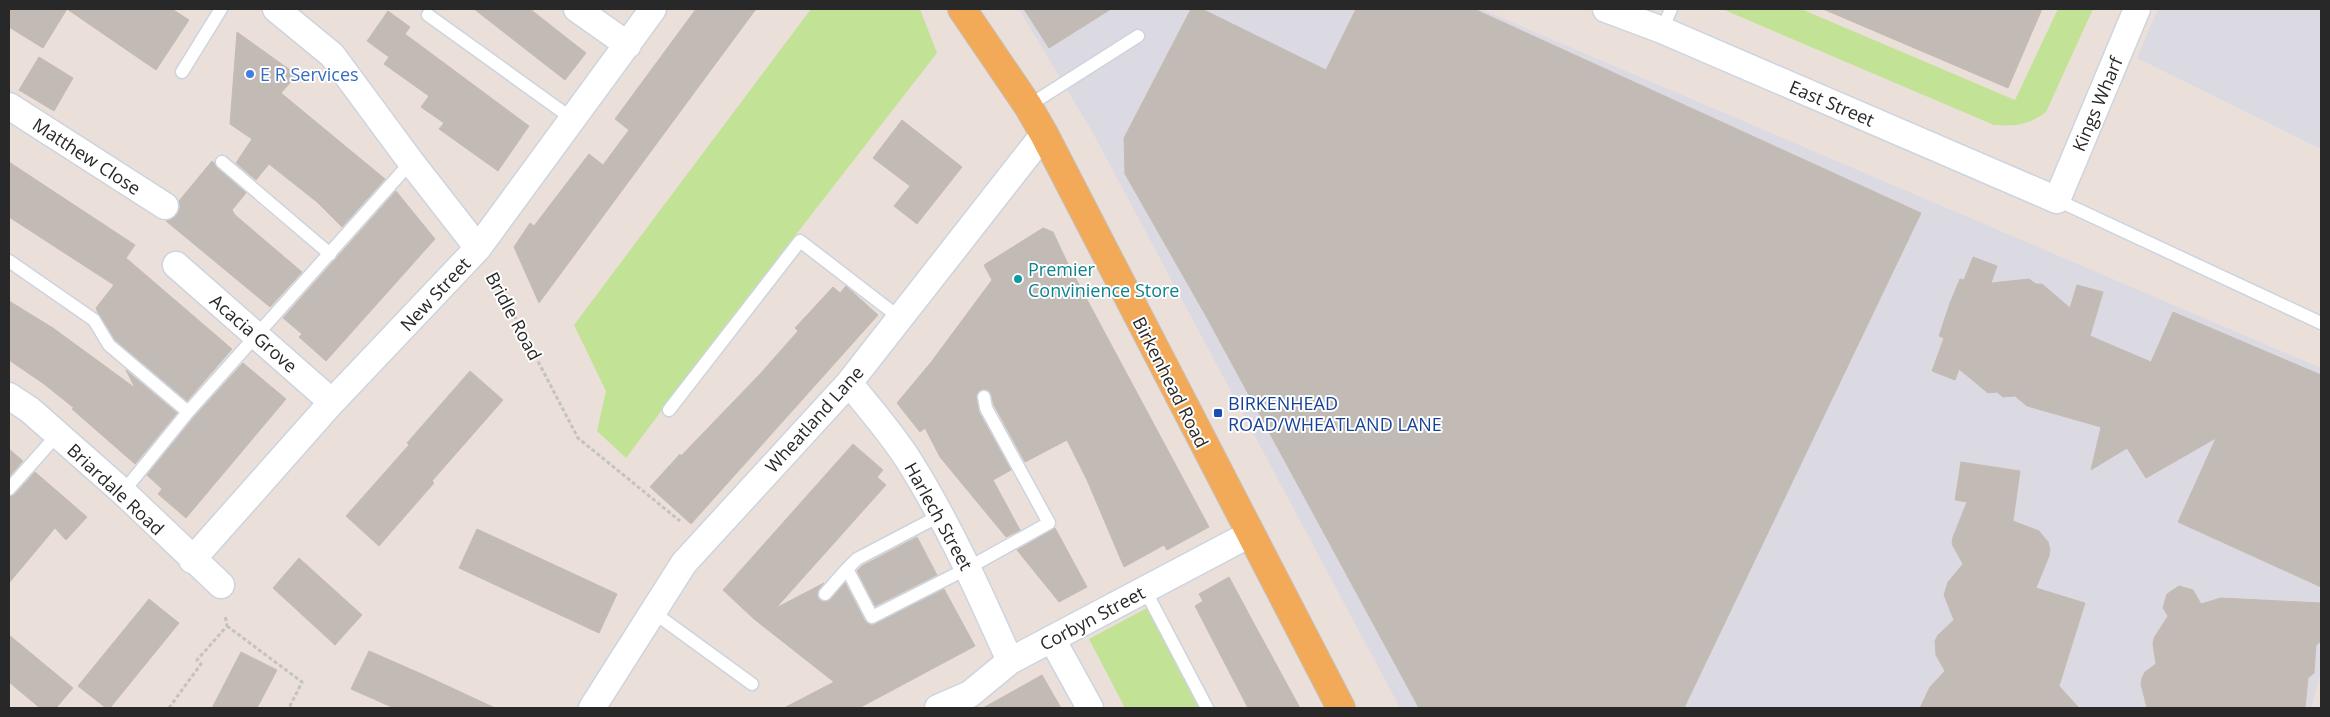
<svg xmlns="http://www.w3.org/2000/svg" width="2330" height="717" viewBox="0 0 2330 717" font-family="'Open Sans',sans-serif">
<style>
.industrial{fill:#dbdae3}
.green{fill:#c2e395}
.building{fill:#c2bbb5;stroke:#c6bbb3}
.lines{fill:none;stroke-linecap:round;stroke-linejoin:round}
.lane-casing{stroke:#ccd4de;stroke-width:15}
.street-casing{stroke:#ccd4de;stroke-width:29}
.primary-casing{stroke:#c3c3c3;stroke-width:30}
.path{stroke:#c3c3c3;stroke-width:3;stroke-dasharray:4 2.5;stroke-linecap:butt}
.lane{stroke:#fff;stroke-width:12}
.street{stroke:#fff;stroke-width:26}
.primary{stroke:#f2aa58;stroke-width:28}
.shop-dot{fill:#3f7fe0;stroke:#fff;stroke-width:2}
.culture-dot{fill:#0f9aa8;stroke:#fff;stroke-width:2}
.transit-dot{fill:#1a4fb4;stroke:#fff;stroke-width:2}
.labels{text-anchor:middle;dominant-baseline:central;stroke-width:4;stroke-linejoin:round;paint-order:stroke}
.shop-label{font-size:18px;fill:#366cbe;stroke:#fff;text-anchor:start}
.street-label{font-size:18px;fill:#282828;stroke:#fff}
.culture-label{font-size:18px;fill:#0d838f;stroke:#fff;text-anchor:start}
.transit-label{font-size:18px;fill:#164399;stroke:#fff;text-anchor:start}
</style>
<rect width="100%" height="100%" fill="#ebdfd9"/>
<path class="industrial" d="M1019 9H1481L2321 368V672L2311 708H1400L1094 135Z
M2158 9H2321V149L2137 58Z"/>
<path class="green" d="M811 9H920L937 53 728 322 626 458 597 431 606 391 574 325Z
M1722 9H1801L2015 100 2058 9H2093L2046 112C2027 126 2017 126 1994 125Z
M1147 608 1201 708H1125L1089 639Z"/>
<path class="building" d="M9 9H67L43 48 9 27Z
M67 9H172L189 20 156 70Z
M474 9H530L586 53 565 80Z
M696 9H756L539 303 514 247 530 223 534 226 589 154 603 165 629 130 615 119Z
M1024 9H1111L1049 48Z
M1191 9H1202L1326 70 1356 9H1474L1921 213 1684 708H1419L1206 316 1125 174 1124 138Z
M1823 9H2042L2008 88Z
M388 11 410 27 405 34 529 126 498 171 439 129 444 123 421 107 429 96 384 64 389 57 367 41Z
M237 32 297 75 281 93 385 179 342 227 317 202 269 164 256 180 236 163 252 139 230 124Z
M39 57 73 78 54 111 19 90Z
M902 120 962 167 917 224 894 206 910 186 873 158Z
M212 161 246 193 232 210 235 215 302 272 270 307 166 221 177 214 180 207 179 201Z
M9 162 135 245 126 258 232 349 187 401 115 340 98 313 96 308 114 285 9 217Z
M396 191 435 239 326 361 299 337 302 334 283 318Z
M1043 228 1053 232 1069 266 1209 527 1167 550 1164 545 1124 567 1087 480 1067 440 1025 462 994 405 990 392 983 389 977 394 979 412 1011 470 993 480 1020 530 1006 537 940 457 925 428 920 432 897 403 932 361 992 280 984 265Z
M1973 257 1997 266 1991 283 2029 279 2036 284H2042L2070 308 2077 285 2103 292 2090 336 2151 362 2173 312 2321 375V587L2178 522 2216 438 2146 478 2127 448 2091 470 2101 427 2027 406 2015 396 2003 397 1997 392 1988 393 1959 369 1955 380 1932 371 1944 338 1939 336 1950 303 1960 279 1964 280Z
M846 286 878 315 691 524 650 487 680 454 681 456 760 374 798 331 795 328 833 287 840 293Z
M9 301 53 328 135 388 126 370 177 413 135 464 72 409 74 408 44 384 9 360Z
M243 363 286 399 186 518 158 494 162 489 147 475 194 417Z
M470 371 503 400 432 481 434 483 379 546 346 516 409 445 407 443Z
M853 444 883 470 877 477 886 485 776 608 824 583 819 589 817 596 820 600 828 601 845 583 865 621 872 625 944 589 975 646 859 708H784L834 682 754 619 723 590Z
M9 449 23 461 9 477Z
M1961 462 2020 471 2013 521 2039 531 2048 542 2050 549 2049 556 2036 588 2085 603 2059 686 2079 708H1920L1930 687 1945 671 1936 655 1935 641 1938 635 1954 620 1944 595 1948 582 1963 564 1952 544 1953 537 1967 502 1955 500Z
M35 472 87 517 66 540 55 528 9 583V497L15 494Z
M1055 528 1087 587 1059 602 1017 550Z
M477 529 617 594 599 633 459 568Z
M917 537 937 575 875 606 857 571 862 566Z
M299 558 362 615 335 645 273 588Z
M1229 577 1252 620 1300 708H1248L1195 606 1203 601 1199 594Z
M2179 586 2193 590 2201 604 2221 598 2321 603V641L2316 645 2314 673 2308 678 2305 708H2147L2141 684 2142 678 2145 672 2156 664 2153 644 2154 638 2168 616 2163 608 2167 594Z
M149 599 179 623 110 708H106L78 686Z
M9 635 73 688 56 708H40L9 682Z
M369 651 424 675 495 708H394L351 689Z
M241 652 277 670 257 708H212Z
M1042 675 1061 708H983Z"/>
<g class="lines">
<g class="lane-casing">
<path id="lane" d="M428 15 574 120
M1662 30 1671 9
M182 72 221 9
M1028 106 1138 36
M222 162 330 254
M2057 200 2321 323
M9 261 94 320 109 345 188 412 123 492
M669 410 800 241 900 318
M188 412 411 162
M9 489 57 435
M941 515 857 559 847 569 872 617 968 568 1049 523 986 408 984 397
M1145 590 1207 708
M825 594 847 569
M653 612 752 684"/>
</g>
<g class="street-casing">
<path id="street" d="M276 9 332 55 411 162 478 248
M577 9 628 45
M1606 9 1662 30 2057 200 2137 9
M9 106 165 206
M176 265 332 402
M849 383C870 409 894 436 911 464 950 527 980 594 1010 661
M9 396 30 410 123 492 221 585
M192 560 332 402 478 248 653 9
M1052 639 1090 708
M592 708 684 563 849 383 1044 134
M938 708 970 694 1010 661 1250 534"/>
</g>
<g class="primary-casing">
<path id="primary" d="M962 9 1028 106 1044 134 1341 708"/>
</g>
<path class="path" d="M493 275 578 438 680 521
M227 626 302 682 289 708
M169 708 201 664 197 660 227 626 225 615"/>
<use href="#lane" class="lane"/>
<use href="#street" class="street"/>
<use href="#primary" class="primary"/>
</g>
<circle class="shop-dot" cx="250" cy="74" r="5"/>
<circle class="culture-dot" cx="1018" cy="279" r="5"/>
<rect class="transit-dot" x="1213" y="408" width="10" height="10" rx="2.5"/>
<g class="labels">
<g class="shop-label">
<text x="260" y="74">E R Services</text>
</g>
<g class="street-label">
<text transform="translate(1832 103) rotate(23)">East Street</text>
<text transform="translate(2097 104) rotate(-67)">Kings Wharf</text>
<text transform="translate(87 156) rotate(33)">Matthew Close</text>
<text transform="translate(435 294) rotate(-47)">New Street</text>
<text transform="translate(514 316) rotate(62)">Bridle Road</text>
<text transform="translate(254 333) rotate(41)">Acacia Grove</text>
<text transform="translate(1171 382) rotate(63)">Birkenhead Road</text>
<text transform="translate(814 419) rotate(-48)">Wheatland Lane</text>
<text transform="translate(116 489) rotate(43)">Briardale Road</text>
<text transform="translate(939 516) rotate(61)">Harlech Street</text>
<text transform="translate(1092 618) rotate(-28)">Corbyn Street</text>
</g>
<g class="culture-label">
<text x="1028" y="269">Premier<tspan x="1028" dy="21">Convinience Store</tspan></text>
</g>
<g class="transit-label">
<text x="1228" y="403">BIRKENHEAD<tspan x="1228" dy="21">ROAD/WHEATLAND LANE</tspan></text>
</g>
</g>
<rect width="2330" height="717" fill="none" stroke="#282828" stroke-width="20"/>
</svg>
